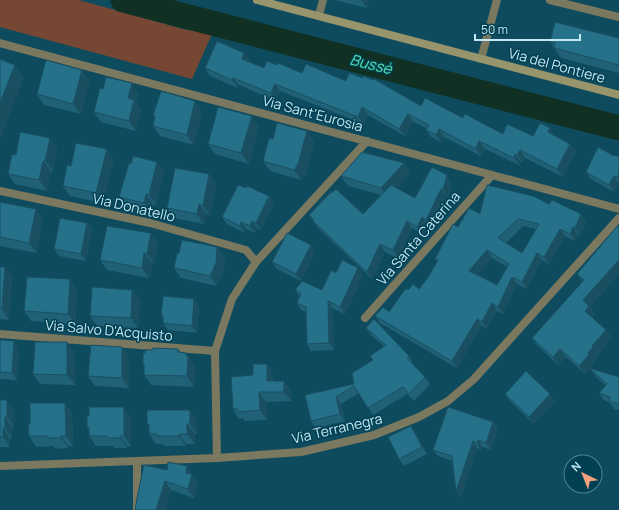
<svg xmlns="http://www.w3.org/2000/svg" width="619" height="510" viewBox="0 0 619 510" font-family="Manrope,sans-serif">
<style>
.green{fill:#764732}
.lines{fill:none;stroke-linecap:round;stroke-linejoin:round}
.river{stroke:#103023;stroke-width:25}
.minor{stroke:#7a785f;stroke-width:8}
.secondary{stroke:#98956d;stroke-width:8}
.wall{fill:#206177;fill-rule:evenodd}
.shaded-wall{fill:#1a4f61}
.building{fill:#25718a;stroke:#1a4f61;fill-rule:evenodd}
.labels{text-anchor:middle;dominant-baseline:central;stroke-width:3;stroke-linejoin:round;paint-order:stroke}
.street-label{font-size:14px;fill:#c4e7f5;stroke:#004052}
.water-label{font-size:15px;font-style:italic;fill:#56e0ac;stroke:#004052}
</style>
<rect width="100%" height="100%" fill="#0f4b5e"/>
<path class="green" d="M0 0H79L183 29C192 31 204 31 212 34L192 79 0 27Z"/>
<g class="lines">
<path class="river" d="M123 0 619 128"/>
<path class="minor" d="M550 0 619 17
M319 15 323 0
M0 43 619 209
M481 59 497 0
M0 191 150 223 246 250 256 262
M365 318 492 175
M0 334 215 351
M217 458 215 351 232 299 256 262 367 141
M137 461V510
M0 466 217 458 301 452 374 435 419 417 448 401 474 379 619 218"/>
<path class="secondary" d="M257 0 619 95"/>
</g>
<path class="wall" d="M335 0H369L367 8Z
M619 38V73L561 58 550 42Z
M244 53 250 61 249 62 264 68 277 65 302 73 346 81 421 106 463 118 503 134 533 136 550 128 555 136 576 151 563 177 525 158 523 162H521L519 165 485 149 481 156 444 137 441 142 431 137 426 130V128L413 122 405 136 368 115 364 124 280 91 276 101 239 85 238 88 210 76 205 68Z
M90 80 81 114 44 105 37 94Z
M132 83 139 94 137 103 141 110 136 131 101 122 94 112 103 89Z
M202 111 194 145 160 136 153 126 155 118 153 115Z
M259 127 249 164 215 154 208 144Z
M273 139 314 142 306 174 301 180 270 171 263 161Z
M57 148 53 171H51L47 191 15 184 8 174 16 155Z
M614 156 619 157V183L614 192 591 179 586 172Z
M114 159 103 203 70 196 63 186Z
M404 163 411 173 397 188 415 198 447 175 452 183 448 197 447 196 431 227 428 225 422 234 412 228 398 258 385 252 372 279 318 228 309 215 332 193 363 214 381 195 348 186 341 176Z
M164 172 156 205H154L151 214 126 207 119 197Z
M209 174 216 185 210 216 206 214 204 224 174 218 167 208Z
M246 188 269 196 274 203 261 230 257 228 255 233 246 229 245 233 227 224 222 217Z
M0 202 43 219 37 253 0 246Z
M549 204 581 214 586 222 580 235 578 234 575 241 565 236 549 265 542 260 527 289 517 284 503 314 497 311 487 329 482 326 457 368 380 323 375 316 389 312 408 290 419 289 429 276 437 262 435 259 458 227 480 214ZM523 226 536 229 522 253 506 243ZM492 258 507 267 497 285 477 274Z
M87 223 92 230 86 261 59 256 54 249Z
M619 224V274L590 307 595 314 592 317 606 330 612 338 598 354 599 355 594 361 595 363 590 368 619 377V410L614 409 610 403 604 400 599 393 606 386 595 376 590 368 585 374 566 357 558 365 538 346 532 338 583 282 577 274Z
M158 243 154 264 152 263 149 278 107 270 100 260Z
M217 247 225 258 223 273 217 286 181 278 174 268 179 253Z
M315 251 301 281 277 269 272 262Z
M0 267 12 277 9 320 0 319Z
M336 273 363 275 345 314 332 308 334 350 311 351 307 344 306 312 301 310 297 303 300 297 295 290H322Z
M77 290 75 324 31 321 24 311Z
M194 299 199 306 197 333 168 330 163 323V318L161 315Z
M140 300 138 328 97 326 90 316Z
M366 328 409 356 413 363V364L425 377 430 384 414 401 407 394 373 415 359 393 341 404 345 421 316 428 311 421 305 395 354 384 384 346 371 335Z
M0 340 19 348 17 380 0 379Z
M178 349 181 352 194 363V364L195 366 194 387 151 385 144 375V367L143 364 145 353 153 350Z
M74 352 75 385 40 384 33 374Z
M129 357V388L95 386 88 376Z
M267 364 273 373V381L291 390V401L266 402 267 420 245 421 243 418 239 419 233 409 253 375Z
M505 394 555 401 534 424 510 401Z
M0 400H7L14 410V427H12V439H10V447H0Z
M65 403 72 413 73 446H68V448L55 449 54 446 36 447 29 436Z
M131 417V446H127V448H114L113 446H96L89 436V430L87 427Z
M197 420V434H195V444H186V446H164L163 444H156L149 434V427L147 424Z
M493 422 498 429 491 450 483 447 481 450 477 448 461 498 456 491 452 461 438 456 433 450Z
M411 426 416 433 427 454 404 466 399 459Z
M187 466 198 483 194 498 171 490 135 510 167 470Z"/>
<path class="shaded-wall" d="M361 0H369L367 8Z
M244 53 250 61 247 67 242 59Z
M15 65 24 78 0 140V103Z
M82 70 90 80 81 114 73 104Z
M233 78 239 85 238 88 232 80Z
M132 83 139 94 137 103 141 110 136 131 129 121 128 98Z
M275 84 280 91 276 101 271 93Z
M195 101 202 111 194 145 187 135Z
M362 107 368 115 364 124 358 117Z
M408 114 413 122 405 136 399 129Z
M252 116 259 127 249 164 241 153Z
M550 128 555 135 553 139 548 132Z
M439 129 444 137 441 142 436 135Z
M307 131 314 142 306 174 301 180 294 170Z
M50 138 57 148 53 171 45 161Z
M479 141 485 149 481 156 476 149Z
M570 144 576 151 563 177 557 169Z
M107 149 114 159 103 203 96 193Z
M520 150 525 158 523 162 517 155Z
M515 154 521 162 519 165 514 158Z
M43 161 51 171 47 191 39 180Z
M157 162 164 172 156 205 149 195Z
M404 163 411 173 388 198 381 188Z
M209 174 216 185 210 216 203 206Z
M619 174V180L617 177Z
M447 175 452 183 448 197 443 190Z
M614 176 619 183 614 192 609 185Z
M441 189 447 196 431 227 426 220Z
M146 194 154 205 151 214 144 203Z
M269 196 274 203 261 230 256 223Z
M199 204 206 214 204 224 197 214Z
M36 209 43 219 37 253 29 243Z
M581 214 586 222 580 235 575 228Z
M422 217 428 225 422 234 417 227Z
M252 221 257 228 255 233 250 226Z
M407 221 412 228 398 258 393 250Z
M241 222 246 229 245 233 240 226Z
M87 223 92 230 86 261 81 254Z
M573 227 578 234 575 241 570 234Z
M560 229 565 236 549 265 544 257Z
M151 233 158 243 154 264 147 254Z
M380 244 385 252 372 279 367 272Z
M311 245 315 251 301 281 296 274Z
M217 247 225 258 223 273 217 286 210 276Z
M487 250 492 258 474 278 469 271Z
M144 253 152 263 149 278 142 268Z
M537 253 542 260 527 289 522 282Z
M618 261 619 263V274L590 307 595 314 590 319 585 311 583 300Z
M5 267 12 277 9 320 2 309Z
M358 268 363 275 345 314 340 307Z
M512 277 517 284 503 314 498 307Z
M70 279 77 290 75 324 68 314Z
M132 290 140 300 138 328 131 318Z
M194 299 199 306 197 333 192 326Z
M328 301 332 308 334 350 329 343Z
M492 303 497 311 487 329 482 322Z
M477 319 482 326 457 368 452 361Z
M606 330 612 338 598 354 599 355 594 361 595 363 585 374 579 366 592 346Z
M14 341 19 348 17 380 12 373Z
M67 342 74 352 75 385 67 375Z
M122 347 129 357V388L122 378Z
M560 349 566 357 558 365 553 357Z
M186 353 194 363V364L195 366 194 387 187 376Z
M267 364 273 373 274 390 267 381Z
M284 381 291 390V401L284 392Z
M259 392 266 402 267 420 260 410Z
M550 394 555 401 534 424 529 417Z
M336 397 341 404 345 421 340 414Z
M7 400 14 410V427L7 417Z
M65 403 72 413 73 446 66 436Z
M124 407 131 417V446L124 436Z
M190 410 197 420V434L190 424Z
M5 417 12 427V439L5 428Z
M493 422 498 429 491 450 486 443Z
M187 424 195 434V444L187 434Z
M411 426 416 433 427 454 422 447Z
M3 428 10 439V447L3 437Z
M179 434 186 444V446L179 436Z
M61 436 68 446V448L61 438Z
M120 436 127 446V448L120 438Z
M478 440 483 447 481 450 477 443Z
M473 441 477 448 461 498 456 491Z
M187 466 198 483 194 498 188 489 186 473Z
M165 481 171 490 165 510H156Z"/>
<path class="building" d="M555 22 619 38V65L554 48 555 43 550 42Z
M217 41 244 53 242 59 264 68 267 61 277 65 278 63 302 73 306 64 346 81 349 73 363 78V76L373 80 374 79 421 106 425 98 463 118 465 114 503 134 507 124 533 136 540 123 550 128 548 132 570 144 557 169 520 150 517 155 515 154 514 158 479 141 476 149 439 129 436 135 426 130 429 125 408 114 399 129 362 107 358 117 275 84 271 93 233 78 232 80 205 68Z
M0 59 15 65 0 103Z
M46 60 82 70 73 104 37 94Z
M106 77 132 83 128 98 134 100 129 121 94 112 100 88 103 89Z
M161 91 195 101 187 135 153 126 155 116 153 115Z
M218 107 252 116 241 153 208 144Z
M277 123 307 131 298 164 294 170 263 161 269 138 273 139Z
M20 132 50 138 45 161H43L39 180 8 174 12 154 16 155Z
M76 143 107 149 96 193 63 186 67 165 71 166Z
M598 147 614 156 615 155 619 157V174L617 177 614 176 609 185 586 172Z
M362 152 404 163 381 188 341 176Z
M133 156 157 162 149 195 146 194 144 203 119 197 129 163 131 164Z
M432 167 447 175 443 190 441 189 426 220 422 217 417 227 407 221 393 250 380 244 367 272 313 221 314 220 309 215 331 192 332 193 336 189 363 214 391 185 415 198Z
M175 168 209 174 203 206 199 204 197 214 167 208Z
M238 185 246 188 247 186 269 196 256 223 252 221 250 226 241 222 240 226 222 217Z
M487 185 533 196 549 204 552 200 581 214 575 228 573 227 570 234 560 229 544 257 537 253 522 282 512 277 498 307 492 303 482 322 477 319 452 361 375 316 383 307 389 312 406 288 408 290 413 284 419 289 429 276 438 260 435 259 453 224 458 227 469 208 480 214ZM518 219 539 224 522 253 498 238ZM487 250 509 264 497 285 469 271Z
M0 202 36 209 29 243 0 237Z
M60 218 87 223 81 254 54 249Z
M619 224V262L618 261 583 300 589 306 585 311 606 330 592 346 593 347 588 353 589 355 579 366 560 349 553 357 532 338 584 280 577 274Z
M107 226 151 233 147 254 144 253 142 268 100 260Z
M287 233 311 245 296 274 272 262Z
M182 240 217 247 216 263 210 276 174 268 177 253H179Z
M342 260 358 268 340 307 328 301 329 343 307 344 306 307 297 303 301 293 295 290 302 281 322 290 331 270 336 273Z
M0 267H5L2 309H0Z
M27 277 70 279 68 314 24 311Z
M92 287 132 290 131 318 90 316Z
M163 296 194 299 192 326 163 323V315H161Z
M374 319 409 356 407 358 425 377 409 394 403 387 368 408 354 386 336 397 340 414 311 421 305 395 354 384 352 373 373 360 370 356 386 345 366 328Z
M0 340 14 341 12 373 0 372Z
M35 342H67V375L33 374Z
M91 345 122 347V378L88 376Z
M153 348 178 349V352L186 353V356H188L187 376 144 375V364H143V353H145V350H153Z
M253 364H267V381H284V392H259L260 410 238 412V409H233L231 377 253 375Z
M589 368 619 377V404L609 401 610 397 599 393 607 384Z
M526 371 550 394 529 417 505 394Z
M0 400H7V417H5V428H3V437H0Z
M30 403H65L66 436H61V438H48V436H29L28 424H30Z
M89 407H124V436H120V438H107V436H89V427H87V416H89Z
M448 407 493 422 486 443 478 440 477 443 473 441 456 491 452 456 433 450Z
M147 410H190V424H187V434H179V436H157V434H149V424H147Z
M411 426 422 447 399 459 388 437Z
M168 462 187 466 186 473 192 474 188 489 165 481 156 510H135L138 493 144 465 167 470Z"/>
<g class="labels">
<g class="street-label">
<text transform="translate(557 65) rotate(15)">Via del Pontiere</text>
<text transform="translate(313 113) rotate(15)">Via Sant'Eurosia</text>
<text transform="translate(134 207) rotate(13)">Via Donatello</text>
<text transform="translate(418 238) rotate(-49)">Via Santa Caterina</text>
<text transform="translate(109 330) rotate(5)">Via Salvo D'Acquisto</text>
<text transform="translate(337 428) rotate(-13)">Via Terranegra</text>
</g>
<g class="water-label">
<text transform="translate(371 64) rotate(14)">Bussè</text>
</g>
</g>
<g transform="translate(583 474) rotate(317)"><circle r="19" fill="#004052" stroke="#4e8393"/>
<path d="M0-3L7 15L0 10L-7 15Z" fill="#f1a17d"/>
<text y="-6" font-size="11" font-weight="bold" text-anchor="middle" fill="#c4e7f5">N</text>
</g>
<path d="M475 34v6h105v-6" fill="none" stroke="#c4e7f5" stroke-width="2"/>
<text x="481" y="34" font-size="12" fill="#c4e7f5" stroke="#004052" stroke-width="3" paint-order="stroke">50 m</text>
</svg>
